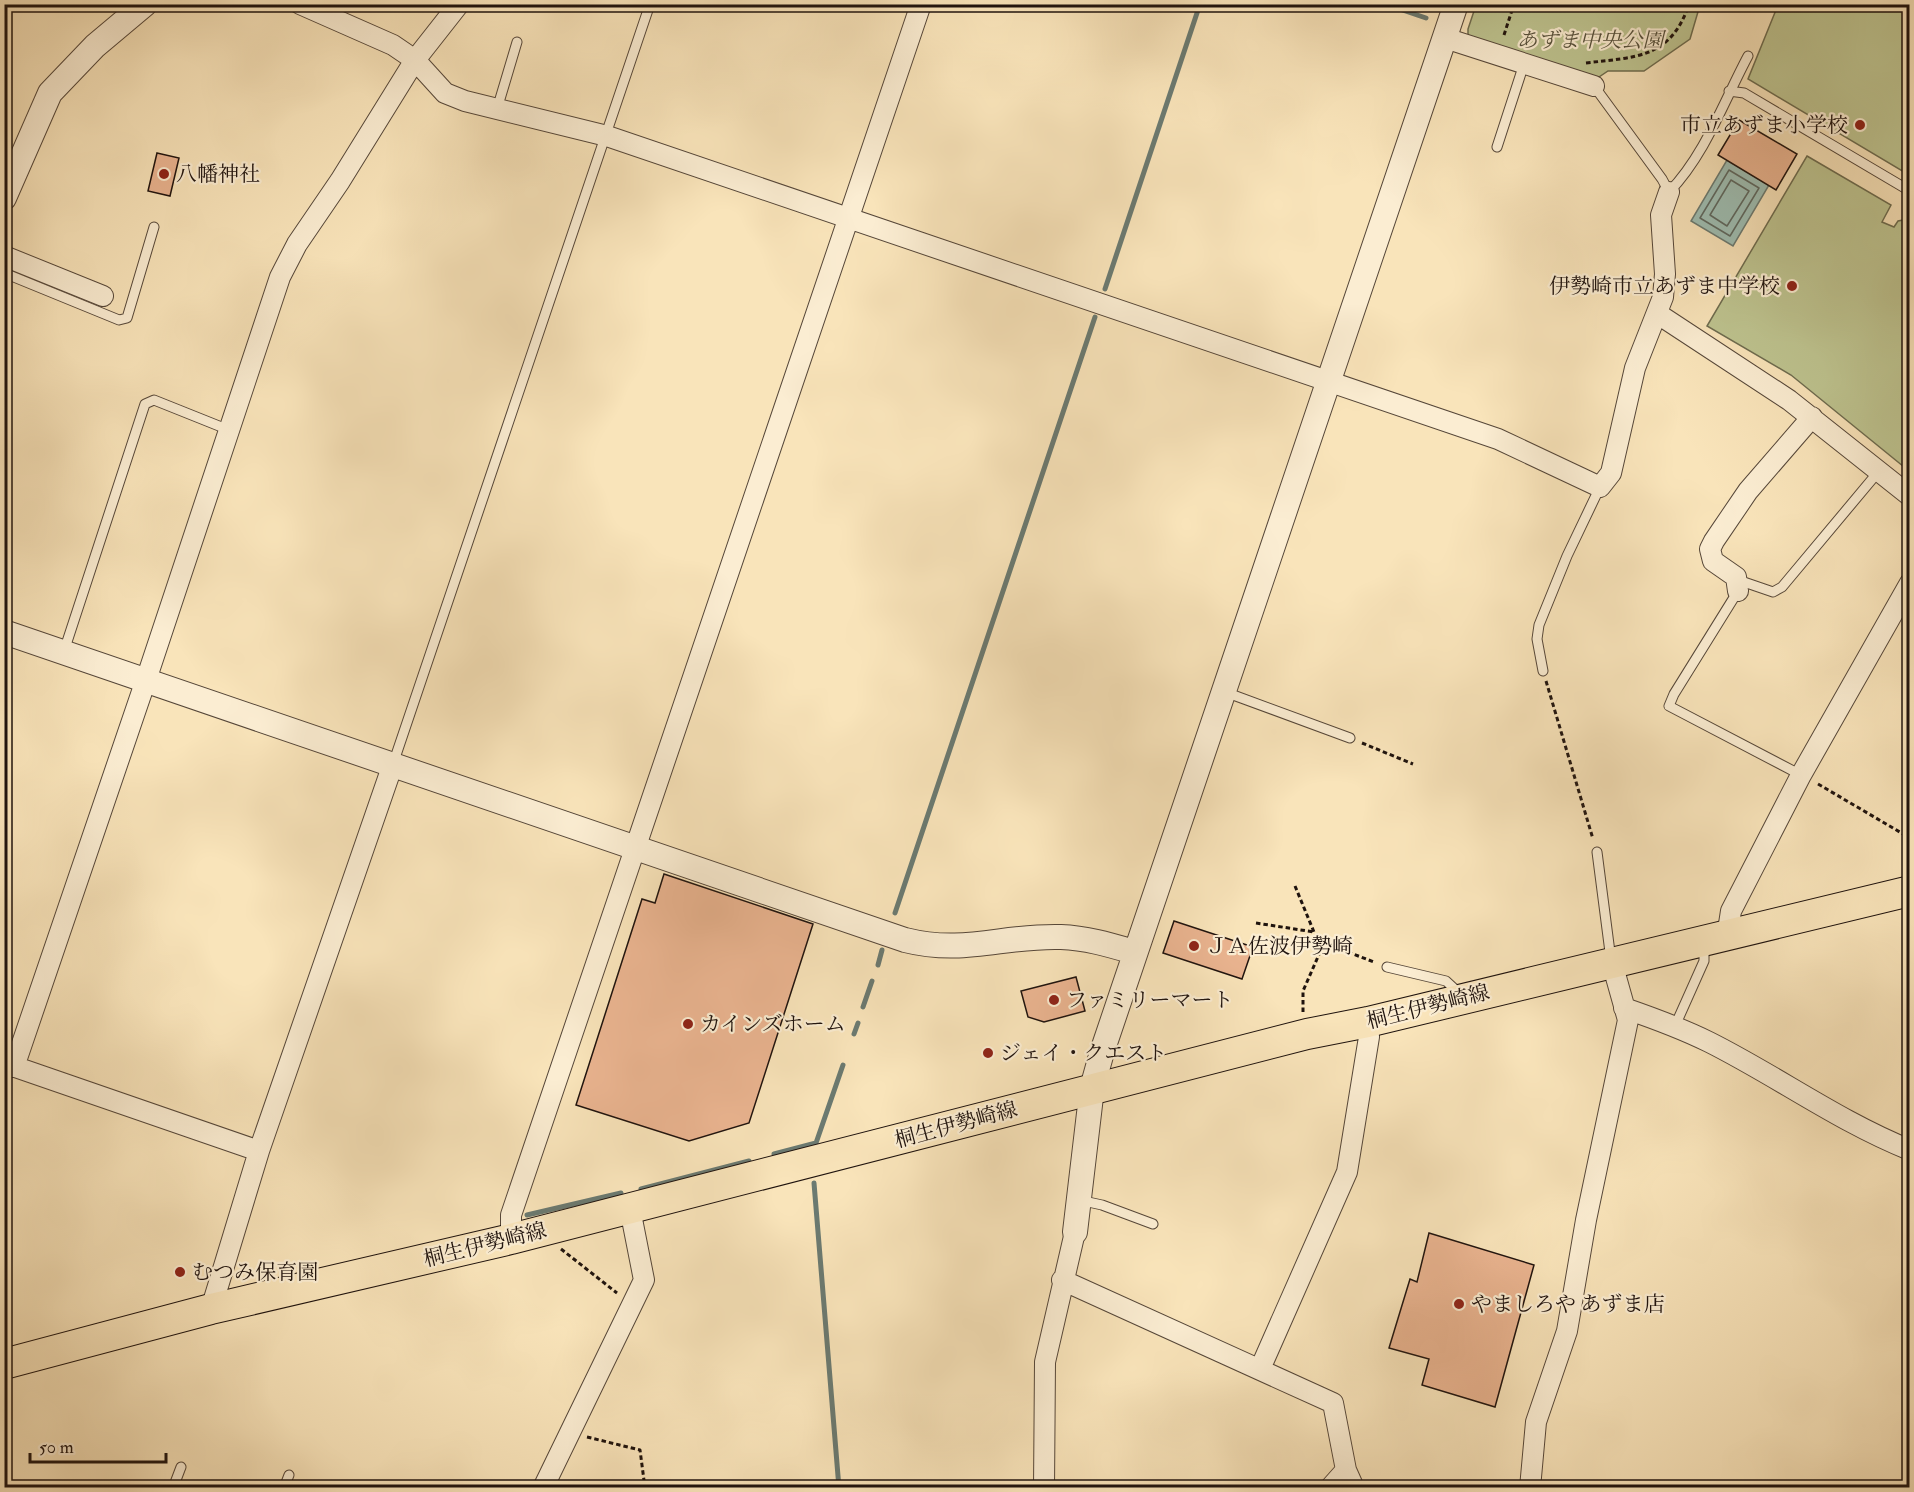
<svg xmlns="http://www.w3.org/2000/svg" width="1914" height="1492" viewBox="0 0 1914 1492" font-family="'IM FELL Double Pica','Noto Serif JP',serif">
<style>
.green{fill:#bec490;stroke:#6e6c4f;stroke-width:1.5}
.water{fill:#9ebeb3;stroke:#6b7a71;stroke-width:1.5}
.lines{fill:none;stroke-linecap:round;stroke-linejoin:round}
.shore{stroke:#5e6860;stroke-width:1.5}
.stream{stroke:#6b7a71;stroke-width:5}
.building{fill:#eab490;stroke:#1f130e;stroke-width:1.5}
.service-casing{stroke:#564739;stroke-width:11}
.minor-casing{stroke:#564739;stroke-width:22}
.tertiary-casing{stroke:#564739;stroke-width:26}
.primary-casing{stroke:#1f130e;stroke-width:32}
.path{stroke:#1f130e;stroke-width:3;stroke-dasharray:4.5 3;stroke-linecap:butt}
.service{stroke:#fbedd2;stroke-width:9}
.minor{stroke:#fbedd2;stroke-width:20}
.tertiary{stroke:#fbedd2;stroke-width:24}
.primary{stroke:#f9e4ba;stroke-width:30}
.poi-dot{fill:#8f2418;stroke:#fbedd2;stroke-width:2}
.labels{text-anchor:middle;dominant-baseline:central;stroke-width:4.5;stroke-linejoin:round;paint-order:stroke}
.park-label{font-size:21px;font-style:italic;fill:#57513c;stroke:#fbedd2}
.poi-label{font-size:21px;fill:#1f130e;stroke:#fbedd2;text-anchor:start}
.street-label{font-size:21px;fill:#1f130e;stroke:#fbedd2}
</style>
<rect width="100%" height="100%" fill="#f9e4ba"/>
<filter id="stains"><feTurbulence type="fractalNoise" baseFrequency=".00333" numOctaves="4"/><feColorMatrix values="0 0 0 0 .2 0 0 0 0 .09 0 0 0 0 .02 0 0 0 .5 -.17"/></filter>
<radialGradient id="worn" r=".72"><stop offset=".6" stop-color="#630" stop-opacity="0"/><stop offset="1" stop-color="#630" stop-opacity=".3"/></radialGradient>
<path class="green" d="M1476 5H1700L1690 39 1644 71H1608L1596 79 1468 39V29Z
M1778 5H1909V175L1748 79Z
M1807 156 1891 205 1882 222 1894 227 1898 221 1909 219V471L1791 375 1707 326Z"/>
<path class="water" d="M1727 160 1769 185 1733 246 1691 221Z"/>
<g class="lines">
<path class="shore" d="M1729 170 1759 188 1730 236 1700 218Z
M1731 180 1749 191 1727 226 1710 215Z"/>
<path class="stream" d="M1385 4 1426 18
M1105 289 1200 4
M895 913 1095 317
M878 965 882 950
M863 1007 872 981
M854 1034 858 1023
M774 1154 816 1143 843 1065
M814 1183 839 1488
M641 1189 749 1161
M527 1215 621 1193"/>
</g>
<path class="building" d="M1739 120 1797 154 1776 190 1718 155Z
M157 153 179 158 170 196 148 191Z
M664 874 813 924 749 1123 689 1141 576 1105 642 899 655 903Z
M1174 921 1253 947 1242 979 1163 953Z
M1076 977 1085 1011 1044 1022 1028 1017 1021 991Z
M1429 1233 1534 1265 1495 1407 1422 1385 1429 1359 1389 1348 1410 1279 1417 1282Z"/>
<g class="lines">
<g class="service-casing">
<path id="service" d="M1594 86 1662 179 1669 192C1705 155 1724 101 1748 56
M1729 91 1744 93 1910 191
M497 109 517 42
M1497 147 1524 64
M4 273 119 320 127 318 154 227
M1738 580 1773 592 1782 587 1879 471
M1738 591 1674 694 1669 706 1801 775
M64 651 145 404 154 400 229 430
M1543 671 1537 639 1539 625 1567 556 1600 487
M1225 692 1350 738
M393 764 650 4
M1597 852 1611 960
M1387 967 1446 981 1459 993
M1675 1026 1704 961V944
M1079 1200 1102 1205 1153 1224
M173 1488 181 1467
M284 1488 289 1475"/>
</g>
<g class="minor-casing">
<path id="minor" d="M300 4 393 45 415 60 445 93 465 101 607 136 1498 439 1600 487 1611 473 1635 368 1663 297 1665 274 1661 215 1669 192
M1445 38 1594 86
M4 256 103 296
M1658 314 1789 400 1910 496
M1738 591 1736 577 1713 561 1710 549 1714 541 1748 491 1812 417
M1731 935 1729 924 1731 911 1801 775 1910 583
M1624 1008C1653 1018 1681 1028 1709 1042 1777 1076 1838 1121 1910 1150
M4 1063 259 1151
M14 1067 149 671 280 277 297 244 340 181 415 60 459 4
M511 1239V1215L921 4
M1062 1280 1333 1403 1346 1470 1354 1488
M211 1309 259 1151 393 764
M1260 1369 1347 1172 1369 1037 1368 1022
M543 1488 644 1280 630 1209
M1044 1488 1045 1362 1075 1232
M1330 1488 1346 1470
M1530 1488 1536 1422 1567 1331 1586 1220 1628 1020 1612 963"/>
</g>
<g class="tertiary-casing">
<path id="tertiary" d="M4 198 50 93 95 46 145 4
M4 632 905 940C965 955 1003 935 1061 937 1087 938 1110 945 1134 952
M1075 1232 1092 1088 1102 1052 1456 4"/>
</g>
<g class="primary-casing">
<path id="primary" d="M4 1364 211 1309 511 1239 1307 1034 1368 1022 1910 891"/>
</g>
<path class="path" d="M1504 35 1514 4
M1586 63C1635 57 1671 59 1689 4
M1546 681 1593 839
M1362 743 1413 764
M1818 784 1910 838
M1295 886 1314 932 1324 943 1374 962
M1256 923 1314 932
M1303 1012V991L1324 943
M561 1249 617 1293
M587 1437 640 1450 645 1488"/>
<use href="#service" class="service"/>
<use href="#minor" class="minor"/>
<use href="#tertiary" class="tertiary"/>
<use href="#primary" class="primary"/>
</g>
<g class="poi-dot">
<circle cx="1860" cy="125" r="6"/>
<circle cx="164" cy="174" r="6"/>
<circle cx="1792" cy="286" r="6"/>
<circle cx="1194" cy="946" r="6"/>
<circle cx="1054" cy="1000" r="6"/>
<circle cx="688" cy="1024" r="6"/>
<circle cx="988" cy="1053" r="6"/>
<circle cx="180" cy="1272" r="6"/>
<circle cx="1459" cy="1304" r="6"/>
</g>
<g class="labels">
<g class="park-label">
<text x="1590" y="40">あずま中央公園</text>
</g>
<g class="poi-label">
<text x="1848" y="125" text-anchor="end">市立あずま小学校</text>
<text x="176" y="174">八幡神社</text>
<text x="1780" y="286" text-anchor="end">伊勢崎市立あずま中学校</text>
<text x="1206" y="946">ＪＡ佐波伊勢崎</text>
<text x="1066" y="1000">ファミリーマート</text>
<text x="700" y="1024">カインズホーム</text>
<text x="1000" y="1053">ジェイ・クエスト</text>
<text x="192" y="1272">むつみ保育園</text>
<text x="1471" y="1304">やましろや あずま店</text>
</g>
<g class="street-label">
<text transform="translate(1428 1007) rotate(-14)">桐生伊勢崎線</text>
<text transform="translate(956 1125) rotate(-15)">桐生伊勢崎線</text>
<text transform="translate(485 1245) rotate(-14)">桐生伊勢崎線</text>
</g>
</g>
<rect width="1914" height="1492" fill="none" stroke="#f9e4ba" stroke-width="24"/>
<rect x="6" y="6" width="1902" height="1480" fill="none" stroke="#1f130e" stroke-width="3"/>
<rect x="12" y="12" width="1890" height="1468" fill="none" stroke="#1f130e" stroke-width="1.5"/>
<path d="M30 1453v9h136v-9" fill="none" stroke="#1f130e" stroke-width="3"/>
<text x="39" y="1453" font-size="18" fill="#1f130e" stroke="#fbedd2" stroke-width="4.5" paint-order="stroke">50 m</text>
<rect width="100%" height="100%" filter="url(#stains)"/>
<rect width="100%" height="100%" fill="url(#worn)"/>
</svg>
